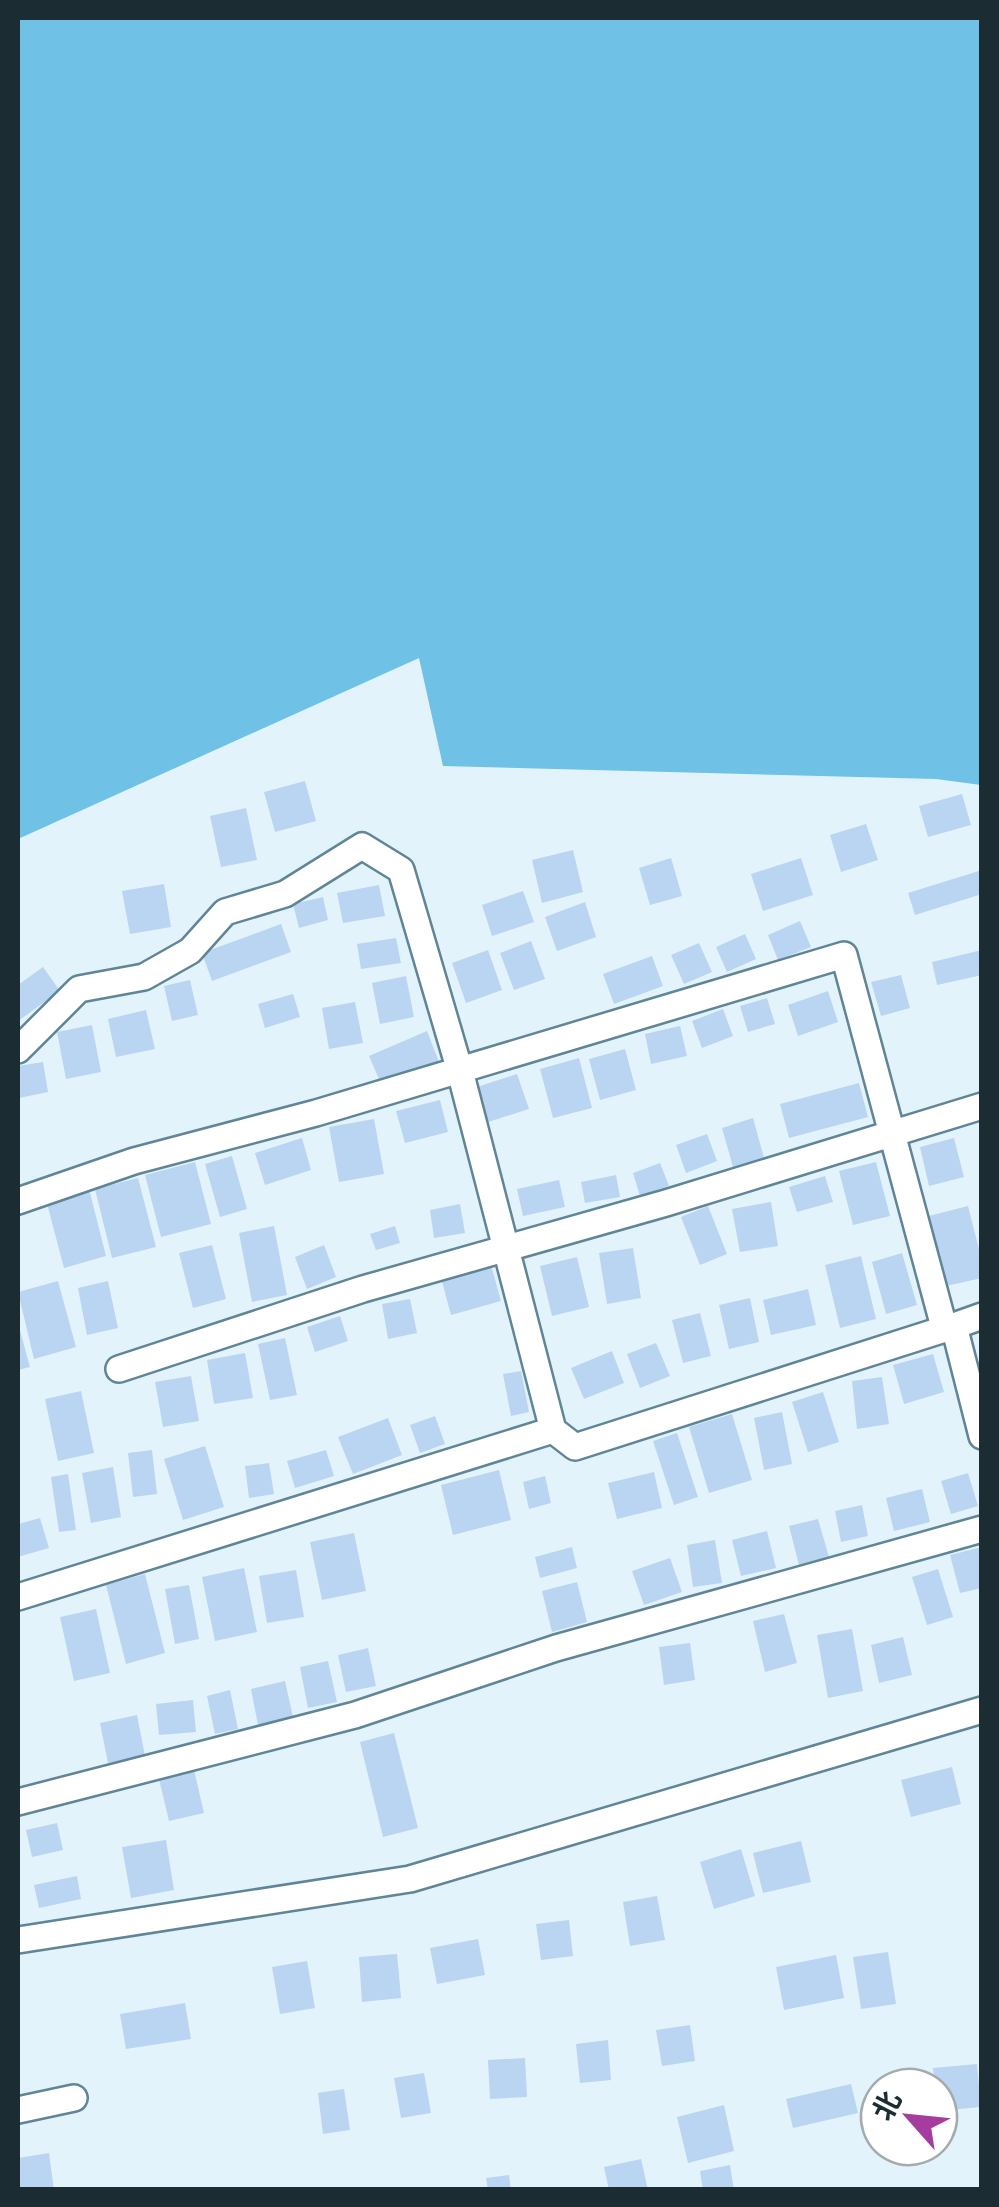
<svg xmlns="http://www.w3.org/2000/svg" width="999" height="2207" viewBox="0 0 999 2207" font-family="Ubuntu,'Noto Sans SC',sans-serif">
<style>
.forest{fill:#70c1e6}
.building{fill:#b9d5f2}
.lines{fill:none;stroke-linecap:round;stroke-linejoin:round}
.street-casing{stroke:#5f8597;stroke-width:30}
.street{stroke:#fff;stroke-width:25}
</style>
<rect width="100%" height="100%" fill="#e3f3fb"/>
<path class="forest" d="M18 18H981V785L936 779 443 766 419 658 18 839Z"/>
<path class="building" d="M305 781 316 821 275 832 264 792Z
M962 794 971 825 928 837 919 806Z
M246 808 257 860 221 867 210 816Z
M866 824 878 860 841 872 830 835Z
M573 850 583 892 542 903 532 860Z
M671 858 682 896 650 905 639 868Z
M801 858 813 895 763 911 751 874Z
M982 870V894L915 915 908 893Z
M164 884 171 927 130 934 122 891Z
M379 885 385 916 343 923 337 893Z
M523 891 534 922 492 936 482 905Z
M323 897 328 920 299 928 293 904Z
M585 902 596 937 557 951 545 917Z
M800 921 811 947 778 960 768 935Z
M281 924 291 952 212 981 202 953Z
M745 934 756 959 727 972 716 947Z
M396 938 401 963 361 969 357 944Z
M531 941 545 979 514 990 500 953Z
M699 943 712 972 684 984 671 955Z
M488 950 502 990 466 1003 452 963Z
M982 950V975L937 985 932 962Z
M652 956 663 986 614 1004 603 974Z
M43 967 60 991 18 1021V985Z
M901 975 910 1008 881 1016 871 982Z
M406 976 414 1017 380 1024 372 983Z
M190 980 198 1015 172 1021 164 986Z
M828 991 838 1022 798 1036 788 1005Z
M293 994 300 1017 265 1028 258 1004Z
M767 998 775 1024 748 1032 740 1006Z
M355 1002 363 1043 329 1049 322 1008Z
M723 1009 733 1036 702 1048 692 1021Z
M146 1010 155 1049 116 1057 108 1019Z
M92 1025 101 1072 66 1079 57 1032Z
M680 1026 687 1056 651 1064 645 1034Z
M427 1031 439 1062 382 1086 369 1056Z
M625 1049 636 1090 600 1100 589 1059Z
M579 1058 592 1108 553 1118 540 1069Z
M43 1062 48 1092 19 1098 18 1066Z
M517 1074 529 1109 482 1124 471 1089Z
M859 1083 868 1117 789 1138 780 1104Z
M440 1100 448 1132 405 1143 396 1111Z
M753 1118 764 1158 733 1167 722 1128Z
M374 1119 384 1174 339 1182 329 1127Z
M707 1134 717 1161 686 1173 676 1145Z
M302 1138 311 1170 265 1185 255 1153Z
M954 1138 964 1177 929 1186 920 1147Z
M232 1156 247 1209 220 1217 205 1164Z
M195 1162 211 1224 161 1237 145 1175Z
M876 1162 890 1216 853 1225 839 1171Z
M660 1163 669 1186 640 1196 633 1173Z
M616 1175 620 1197 585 1203 581 1182Z
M825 1176 833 1202 797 1212 789 1187Z
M138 1178 156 1247 112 1258 95 1189Z
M559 1180 565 1207 523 1216 517 1189Z
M88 1185 106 1256 64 1268 45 1196Z
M771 1202 778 1246 740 1252 732 1209Z
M460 1204 465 1233 434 1238 430 1210Z
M708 1206 727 1254 700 1265 681 1217Z
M968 1206 982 1261V1278L946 1286 929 1216Z
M274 1226 287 1295 252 1302 239 1233Z
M395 1226 400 1243 376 1250 370 1234Z
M212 1245 226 1299 193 1308 179 1253Z
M324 1245 336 1277 307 1289 295 1257Z
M633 1248 641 1298 607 1304 599 1253Z
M902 1253 917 1305 886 1314 872 1262Z
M861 1256 876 1319 840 1328 825 1265Z
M577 1257 589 1307 552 1316 540 1266Z
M491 1265 501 1301 451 1315 441 1278Z
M58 1281 76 1347 34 1359 18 1292Z
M108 1281 118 1328 87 1335 78 1288Z
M808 1289 816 1325 771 1335 763 1300Z
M750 1298 759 1342 729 1349 719 1305Z
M410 1299 417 1333 388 1339 382 1304Z
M700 1313 711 1356 683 1363 672 1320Z
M340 1316 348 1341 315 1352 307 1327Z
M18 1323 30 1367 18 1370Z
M285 1338 297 1395 270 1400 258 1344Z
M656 1343 670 1376 640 1388 627 1354Z
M612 1351 624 1383 584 1399 571 1368Z
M245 1353 253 1398 214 1404 207 1360Z
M933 1354 944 1392 904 1404 893 1365Z
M521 1371 529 1412 511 1416 503 1374Z
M191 1376 199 1421 163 1427 155 1382Z
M882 1377 889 1424 857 1429 852 1381Z
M81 1391 94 1453 58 1461 45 1399Z
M823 1392 839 1442 808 1452 792 1402Z
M782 1412 792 1464 764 1470 754 1418Z
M732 1414 752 1480 709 1493 689 1427Z
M435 1416 445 1444 420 1453 410 1425Z
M388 1418 402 1455 353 1474 338 1437Z
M677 1433 698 1497 674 1505 653 1441Z
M205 1446 224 1507 183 1520 164 1459Z
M152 1450 157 1494 133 1497 128 1453Z
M326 1450 334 1476 295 1488 287 1461Z
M269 1463 274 1494 249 1498 245 1466Z
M113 1467 121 1517 91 1523 82 1473Z
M499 1470 511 1520 453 1535 441 1485Z
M654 1472 662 1508 617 1519 608 1483Z
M968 1473 978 1506 951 1514 941 1481Z
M68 1474 76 1530 59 1532 51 1477Z
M545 1476 551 1503 529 1509 523 1482Z
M922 1489 930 1522 894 1531 886 1498Z
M862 1505 868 1536 841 1542 835 1511Z
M40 1518 49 1548 18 1557V1524Z
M818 1519 829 1557 799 1565 789 1526Z
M767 1531 776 1568 741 1576 732 1540Z
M354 1533 366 1591 322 1600 310 1542Z
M715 1540 722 1583 693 1587 687 1545Z
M572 1547 577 1568 540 1578 535 1557Z
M982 1547V1588L960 1593 950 1555Z
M670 1558 682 1592 644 1605 632 1571Z
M244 1568 257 1632 215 1641 202 1577Z
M938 1569 953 1617 927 1625 912 1577Z
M296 1570 304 1617 267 1623 259 1576Z
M145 1574 165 1653 126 1664 106 1585Z
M577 1582 587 1622 552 1632 542 1591Z
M189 1585 199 1639 175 1644 165 1589Z
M96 1609 110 1673 74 1681 60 1617Z
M784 1614 797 1663 765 1672 753 1621Z
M852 1629 863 1691 828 1698 817 1635Z
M903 1637 912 1675 879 1683 871 1645Z
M690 1643 695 1680 664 1685 659 1647Z
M368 1648 376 1686 346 1692 338 1655Z
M328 1661 337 1702 308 1708 300 1667Z
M285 1681 293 1717 258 1725 251 1689Z
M230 1690 238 1729 215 1734 207 1696Z
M193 1700 196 1732 159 1735 156 1704Z
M137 1715 145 1756 108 1763 100 1723Z
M394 1733 418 1828 383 1837 360 1742Z
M952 1767 961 1804 911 1817 901 1780Z
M194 1770 204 1813 169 1821 159 1779Z
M57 1823 63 1850 32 1857 26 1830Z
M166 1840 174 1890 131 1898 122 1847Z
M801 1841 811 1882 763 1893 753 1853Z
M741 1849 755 1896 714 1909 700 1862Z
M77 1876 81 1899 39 1908 34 1885Z
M657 1896 665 1940 630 1946 623 1902Z
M569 1920 573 1956 541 1960 536 1924Z
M478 1939 485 1975 437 1984 430 1948Z
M888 1952 896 2004 861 2009 853 1957Z
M397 1954 401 1998 362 2002 359 1957Z
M836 1955 844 1998 784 2010 776 1967Z
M307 1961 315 2008 280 2014 272 1967Z
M185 2003 191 2039 126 2049 120 2014Z
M690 2025 695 2061 662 2066 656 2030Z
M608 2040 611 2080 580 2083 576 2044Z
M525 2058 527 2097 490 2099 488 2060Z
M977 2064 981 2107 939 2111V2087H935L933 2068Z
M424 2073 431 2113 401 2118 394 2078Z
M851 2084 858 2113 793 2128 786 2099Z
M344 2089 350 2130 323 2134 318 2093Z
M724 2105 734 2151 688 2163 677 2117Z
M49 2153 54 2190H18V2158Z
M641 2159 648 2190H609L604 2167Z
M730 2165 734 2190H703L700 2171Z
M509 2175 511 2190H488L486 2178Z"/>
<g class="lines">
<g class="street-casing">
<path id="street" d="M18 1050 79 989 144 977 190 951 225 912 285 894 362 846 401 870 460 1071 553 1430
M18 1201 134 1161 316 1113 844 955 944 1327
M982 1316 954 1326 982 1436
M119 1369 363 1289 666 1203 982 1106
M18 1597 553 1430 575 1447 954 1326
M18 1802 355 1715 556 1648 982 1529
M18 1940 410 1879 982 1710
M18 2110 74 2098"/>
</g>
<use href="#street" class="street"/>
</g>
<rect width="999" height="2207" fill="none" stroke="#1c2c33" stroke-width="40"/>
<g transform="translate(909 2117) rotate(297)"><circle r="48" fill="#ffffff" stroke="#a4abad" stroke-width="2.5"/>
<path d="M0-8L18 38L0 25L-18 38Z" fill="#a63c9e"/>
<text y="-15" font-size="28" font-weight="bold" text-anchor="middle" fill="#1c2c33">北</text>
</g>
</svg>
